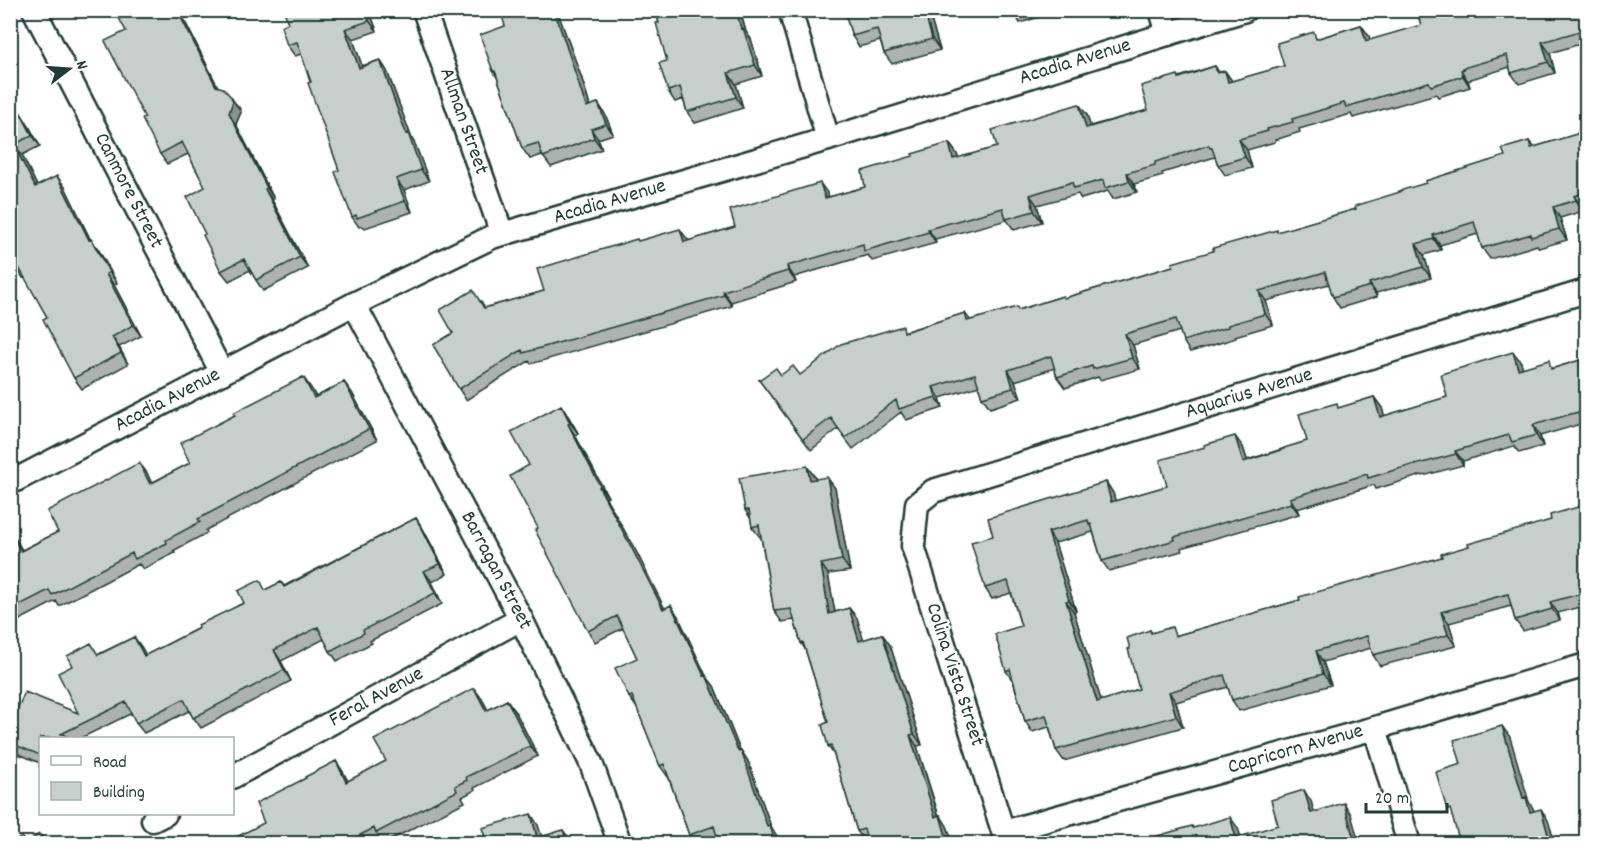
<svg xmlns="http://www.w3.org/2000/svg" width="1597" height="854" viewBox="0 0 1597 854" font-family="Dekko,sans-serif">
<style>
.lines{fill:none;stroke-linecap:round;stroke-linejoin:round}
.minor-casing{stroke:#1f3d34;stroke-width:27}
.minor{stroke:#fff;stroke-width:22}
.wall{fill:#abb2af;stroke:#1f3d34;stroke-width:1.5}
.shaded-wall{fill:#8b918f;stroke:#1f3d34;stroke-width:1.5}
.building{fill:#c7cfcc;stroke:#1f3d34;stroke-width:1.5}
.labels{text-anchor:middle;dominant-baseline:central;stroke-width:4.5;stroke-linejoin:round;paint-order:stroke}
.street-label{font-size:21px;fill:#1f3d34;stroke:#fff}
</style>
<rect width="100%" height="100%" fill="#fff"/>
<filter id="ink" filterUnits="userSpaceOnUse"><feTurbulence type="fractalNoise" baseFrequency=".0167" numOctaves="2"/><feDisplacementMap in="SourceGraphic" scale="12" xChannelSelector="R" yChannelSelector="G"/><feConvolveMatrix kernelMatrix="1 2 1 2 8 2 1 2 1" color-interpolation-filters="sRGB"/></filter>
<g filter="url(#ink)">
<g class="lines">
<g class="minor-casing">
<g id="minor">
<path id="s1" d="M34 10 222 373"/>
<path id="s2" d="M424 10 502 234"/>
<path d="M790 10 828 139"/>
<path d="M1161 10 1168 34"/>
<path id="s3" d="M354 304 521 619 591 763 620 844"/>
<path id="s4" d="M10 483 354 304 492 237 828 139 1245 10"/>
<path d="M1375 728 1409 844"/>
<path id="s5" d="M232 777 521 619"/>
<path d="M153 820 165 814"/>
<path id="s6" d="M1004 832 1375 728 1586 665"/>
<path id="s7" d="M1007 844 913 546 917 504 933 491 1586 291"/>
</g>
</g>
<use href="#minor" class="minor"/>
</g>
<path class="wall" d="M118 10H179L218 87 239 107 241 112 236 124 274 199 272 200 308 268 263 291 256 280 250 270 229 281 221 271 205 234V187L188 154 167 164 160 154 145 118 126 31Z
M284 10H369L377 31 353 39 362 66 380 60 387 71 412 139 415 144 429 181 404 190 412 212 365 228 363 226 359 227 352 217 339 170 301 54 295 56 287 45 288 23Z
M518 10H563V11L558 13 581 76 590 106 598 103 605 114 613 134 598 139 602 149 551 167 542 155 530 159 522 148 498 79 493 71 505 26Z
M655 10H740L746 32 751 39 762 76 736 84 743 108 695 123 687 112 683 99 675 102 668 91 667 61 659 23Z
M844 10H928L940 50 892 64 884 53 880 41 859 47 852 36Z
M1012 10H1061L1020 23Z
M1587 10V42L1550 53 1555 73 1519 84 1511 73 1510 67 1471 79V80L1468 81 1470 87 1438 97 1436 94 1353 118 1351 114 1299 129 1300 132 1275 140V142L1247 150 1252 168 1225 175 1218 165 1215 157 1162 173 1163 176 1134 184 1137 192 1113 199 1108 191 1081 199 1078 194 1037 205 1042 222 1014 230 1007 220 935 239 936 243 872 261 868 255 794 277 796 282 731 302 732 306 531 364 529 361 466 400 459 389 453 333 481 301 485 308 544 291 639 241 688 240V241L735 227 828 194 829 197 865 187 913 156 949 143 957 154 958 158 997 147 1087 115 1090 126 1148 110 1179 77 1215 66 1219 72 1225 71 1232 81 1284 66 1319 38 1361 25 1369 36 1370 40Z
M20 112 27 123 40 146 22 155 37 186 65 187 90 239 98 249 117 283 114 285 141 336 119 347 128 364 82 389 74 378 47 317 25 277 23 278 16 267 10 117Z
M1587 116V205L1582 206 1583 211 1560 218 1567 240 1539 248 1537 245 1528 248 1490 259 1482 248 1478 234 1440 245 1441 250 1424 255 1431 278 1376 293 1377 297 1340 308 1333 297 1329 284 1266 301 1273 325 1235 336 1236 338 1190 352 1183 341 1180 331 1133 345 1140 369 1100 380 1098 377 1065 388 1057 377 1055 368 1015 381 1021 398 990 408 982 397 979 386 940 398 943 408 906 420 901 412 853 449 838 429 811 450 759 380 781 375H800L906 331 965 313 970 320 1019 310 1063 296 1064 298 1173 266 1278 232 1356 209 1426 183 1505 156 1529 141 1534 147 1577 134Z
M1513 352 1521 362 1522 368H1554L1587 358V426L1584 423 1540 436 1543 446 1519 453 1514 446 1463 461V465L1423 476 1422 475 1376 489 1374 485 1297 509 1299 514 1181 548 1182 551 1109 571 1102 561 1093 532 1055 543 1076 611 1074 612 1101 701 1139 689 1130 649 1150 630 1152 633 1178 635 1300 600 1442 557 1551 520 1587 507V605L1558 613 1560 620 1523 631 1515 620 1511 606 1449 623 1456 646 1380 666 1373 655 1371 648 1323 662 1331 685 1239 711 1232 700 1228 687 1176 702 1183 727 1064 761 1056 750 1049 727 1032 732 1025 721 1013 681 1006 671 1021 626 1011 593 992 599 985 588 993 536 1106 482 1113 493 1115 501 1167 486 1243 447 1247 460 1307 441 1340 408 1374 397 1382 408 1384 416 1447 397Z
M303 377 316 397 344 382 352 393 377 440 206 530 207 533 173 551 175 553 143 569 139 564 59 606 56 601 10 625V531L22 550 58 532 139 463 147 473 151 483 190 463 235 415Z
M568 416 578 433 575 435 608 497 606 498 637 553 664 608 678 616 706 676 714 686 740 750 748 761 771 827 777 836 780 843H719L718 838 702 843H695L689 835 668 776V777L660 766 637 708 629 697 637 658 623 628 595 642 588 631 538 528 529 465Z
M815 477V479L835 488 850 571 828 574 835 612 849 608 857 618 863 640 882 634 890 645 922 745 917 746 939 816 940 815 947 826 953 843H868L867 841 865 842 857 831 834 755 828 746V722L805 649 801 643 794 620 782 622 774 611 761 537H760L752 527 751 519 745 510Z
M416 518 423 529 447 574 432 582 442 604 370 641 372 643 337 661 330 651 324 639 281 661 291 681 201 728 189 711 144 733 136 723 132 713 81 738H40V768L39 766 40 763 12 751 10 749V726L78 713 72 666 99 654 134 637 146 655 199 628 267 589 281 582 284 586Z
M482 699 488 710 507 700 515 711 538 756 474 788 475 790 462 797 465 802 384 843 380 839 373 843H225L264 823 306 778 336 761 343 772 348 781 386 761Z"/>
<path class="shaded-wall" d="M177 10H179L223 97 216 86Z
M366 10H369L377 31 369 21Z
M554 10H556L558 13 581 76 593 118 586 107Z
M736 10H740L746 32 751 39 762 76 755 65 741 29Z
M924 10H928L940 50 932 39Z
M1361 25 1369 36 1373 52 1366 41Z
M345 29 353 39 366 78 359 68Z
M1542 42 1550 53 1555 73 1548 62Z
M380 60 387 71 412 139 415 144 429 181 421 170 406 134Z
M1461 70 1468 81 1470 87 1463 76Z
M1225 71 1232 81 1228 82Z
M728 73 736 84 743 108 736 97Z
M231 97 241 112 236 124 274 199 267 188 229 113Z
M598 103 605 114 613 134 606 124Z
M1079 104 1087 115 1094 138 1086 128Z
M20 112 27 123 40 146 32 135Z
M591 129 598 139 602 149 594 138Z
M1239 139 1247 150 1252 168 1245 157Z
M949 143 957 154 961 170 953 159Z
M14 145 22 155 43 198 35 187Z
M1127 173 1134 184 1137 192 1129 181Z
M57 176 65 187 96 251 89 240Z
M396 179 404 190 412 212 405 201Z
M820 183 828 194 832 209 825 198Z
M265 189 272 200 308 268 300 257Z
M1030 195 1037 205 1042 222 1034 211Z
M1574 196 1582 206 1583 211 1576 200Z
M1553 207 1560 218 1567 240 1559 229Z
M680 229 688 240 692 253 684 242Z
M928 229 935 239 936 243 929 232Z
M1433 235 1440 245 1441 250 1434 239Z
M91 239 98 249 117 283 109 272Z
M1416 244 1424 255 1431 278 1423 267Z
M787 266 794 277 796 282 788 271Z
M106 274 114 285 141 336 133 325Z
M1369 283 1376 293 1377 297 1370 286Z
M723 291 731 302 732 306 724 295Z
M1259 291 1266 301 1273 325 1265 314Z
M1125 334 1133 345 1140 369 1132 358Z
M112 337 119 347 128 364 121 353Z
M1513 352 1521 362 1526 380 1518 369Z
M1008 370 1015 381 1021 398 1013 388Z
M303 377 311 388 322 408 314 398Z
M344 382 352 393 377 440 369 429Z
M933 387 940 398 943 408 936 397Z
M1374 397 1382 408 1388 428 1380 417Z
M561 405 568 416 578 433 570 423Z
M568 424 575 435 608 497 600 486Z
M1533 425 1540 436 1543 446 1536 435Z
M1235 436 1243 447 1251 472 1243 462Z
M1455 451 1463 461V465L1456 454Z
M139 463 147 473 157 495 150 484Z
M807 466 815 477 817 491 810 480Z
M827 477 835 488 850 571 842 560Z
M1106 482 1113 493 1119 513 1111 502Z
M599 487 606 498 637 553 670 619 663 609Z
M1290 498 1297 509 1299 514 1291 503Z
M416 518 423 529 447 574 440 564Z
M10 531 17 541 28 562 21 551Z
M1048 532 1055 543 1076 611 1069 600Z
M821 564 828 574 837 624 829 614Z
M424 571 432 582 442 604 435 593Z
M1066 601 1074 612 1105 713 1097 702Z
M1550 602 1558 613 1560 620 1552 609Z
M671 605 678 616 706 676 714 686 744 760 741 750 748 761 771 827 777 836 780 843H775L767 826 738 751 704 676Z
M849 608 857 618 867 652 859 641Z
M1441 612 1449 623 1456 646 1448 635Z
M882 634 890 645 922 745 914 734Z
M134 637 142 648 152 667 144 656Z
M274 650 281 661 291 681 284 670Z
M1316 651 1323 662 1331 685 1323 674Z
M474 688 482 699 494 722 486 711Z
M1169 692 1176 702 1183 727 1176 716Z
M507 700 515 711 538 756 530 746Z
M1502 726 1510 737 1529 802 1533 808 1538 823 1530 812 1523 798Z
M910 735 917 746 942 828 935 817Z
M336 761 343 772 354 793 346 782Z
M1304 790 1311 801 1318 824 1311 813Z
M1344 803 1351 814 1359 843H1355Z
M1541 809 1548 820 1555 843H1551L1550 842Z
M531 814 538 825 544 843 537 838Z
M940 815 947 826 953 843H948Z
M1230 817 1238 828 1243 843 1236 838Z
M563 830 571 841V843H567Z"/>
<path class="building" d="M118 10H177L216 86 223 88 231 97 233 101 229 113 267 188 265 189 300 257 256 280 244 259 221 271 203 235 205 234 187 197 205 187 182 142 160 154 142 119 145 118 105 41 126 31 116 13 119 12Z
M284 10H366L369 21 345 29 359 68 380 60 406 134 408 133 421 170 396 179 405 201 357 218 356 215 352 217 335 172 339 170 308 83 311 82 297 42 287 45 281 26 288 23Z
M518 10H554L573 66 586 107 598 103 606 124 591 129 594 138 543 157 538 143 522 148 495 71H493L480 35 505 26 502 16Z
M655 10H736L741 29 743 28 755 65 728 73 736 97 687 112 680 87 668 91 659 63 667 61 656 23H659Z
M844 10H924L932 39 884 53 877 29 852 36Z
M1416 10H1587V29L1542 42 1548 62 1511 73 1507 55 1463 68 1464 69 1461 70 1463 76 1431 86 1429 82 1346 107 1344 103 1292 119 1293 122 1267 129 1268 131 1239 139 1245 157 1218 165 1212 148H1210L1209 145 1155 162V165L1127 173 1129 181 1105 188 1103 180 1074 188 1072 182 1030 195 1034 211 1006 219 1003 208 928 229 929 232 864 251 863 244 787 266 788 271 723 291 724 295 523 353 522 350 459 389 433 345 453 333 440 310 473 290 484 308 544 291 537 269 637 239 638 241 680 229 684 242 735 227 730 210 820 183 825 198 865 187 862 171 913 156 912 154 949 143 953 159 997 147 992 130 1079 104 1086 128 1148 110 1141 86 1178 75 1179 78 1215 66 1217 73 1225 71 1228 82 1284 66 1277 43 1314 32 1316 39 1361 25 1366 41 1421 25Z
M20 112 32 135 14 145 35 187 57 176 89 240 91 239 109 272 106 274 133 325 112 337 121 353 74 378 43 319 47 317 18 266 16 267 10 257V117Z
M1587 116V192L1574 196 1576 200 1553 207 1559 229 1531 237V234L1521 237 1482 248 1474 222 1433 235 1434 239 1416 244 1423 267 1369 283 1370 286 1333 297 1325 272 1259 291 1265 314 1228 325V327L1183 341 1176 319 1125 334 1132 358 1093 369 1092 366 1057 377 1051 356 1008 370 1013 388 982 397 975 374 933 387 936 397 899 409 896 400 845 438 831 418 803 439 759 380 776 368 781 375 793 366 800 375 841 344 903 326 904 332 965 313 967 321 1017 307 1018 310 1063 296 1064 298 1173 266 1172 263 1213 251V248L1277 230V232L1356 209 1355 206 1400 192 1399 191 1426 183 1425 181 1505 156 1502 149 1529 141 1531 148 1577 134 1584 117Z
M1513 352 1518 369 1549 360 1551 369 1587 358V413L1579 416 1578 412 1533 425 1536 435 1512 442 1509 435 1455 451 1456 454 1415 465V464L1368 478 1367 474 1290 498 1291 503 1174 537 1175 540 1102 561 1091 524 1089 525 1088 520 1048 532 1069 600 1066 601 1097 702 1139 689 1128 649H1130L1127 638 1150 630 1151 633 1172 627 1175 636 1178 635 1300 600 1299 597 1442 557 1441 554 1469 546 1468 544 1551 520 1550 515 1585 505V507H1587V592L1550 602 1552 609 1515 620 1508 594 1441 612 1448 635 1373 655 1367 636 1316 651 1323 674 1232 700 1224 675 1169 692 1176 716 1056 750 1046 715 1025 721 1010 669 1006 671 995 634 1021 626 1008 581 985 588 971 542 993 536 988 518 1106 482 1111 502 1167 486 1160 460 1205 447 1204 445 1235 436 1243 462 1284 449V448L1307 441 1299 414 1337 403 1338 408 1374 397 1380 417 1447 397 1441 374Z
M303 377 314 398 344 382 369 429 198 519 200 522 166 540 167 543 135 559 132 553 52 595 49 590 10 610V532L21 551 58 532 47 511 139 463 150 484 190 463 180 443 235 415 233 413Z
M561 405 570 423 568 424 600 486 599 487 629 543 663 609 671 605 704 676 706 675 738 751 741 750 767 826 770 825 775 843H719L714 826 689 835 664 764 660 766 632 696 629 697 615 668 637 658 617 616 588 631 535 530 538 528 510 476 529 465 511 432Z
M807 466 810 480 827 477 842 560 821 564 829 614 849 608 859 641 882 634 914 734 910 735 935 817 940 815 948 843H868L864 829 857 831 831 745 828 746 822 725 828 722 803 642 801 643 791 609 774 611 759 525 752 527 749 510H745L739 478Z
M416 518 440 564 424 571 435 593 363 630 364 633 330 651 318 627 274 650 284 670 193 718 184 699 136 723 126 702 61 734 72 738H40V755L10 743V726L25 692 78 713 58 673 72 666 67 656 91 643 98 655 134 637 144 656 199 628 198 625 244 603 238 591 260 580 265 590 281 582 284 587Z
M474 688 486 711 507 700 530 746 466 777 467 780 455 786 457 791 376 833 374 828 344 843H225L264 823 256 803 306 778 305 777 336 761 346 782 386 761 374 740Z
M1502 726 1523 798 1526 797 1530 812 1541 809 1550 842 1544 843H1460L1450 809 1447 810 1436 772 1461 764 1454 740Z
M1304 790 1311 813 1344 803 1355 843H1133L1192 826 1193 828 1230 817 1236 838 1278 825 1271 800Z
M531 814 537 838 563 830 567 843H487L482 828Z
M39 834 47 843H27Z
M74 836 80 843H65Z
M21 837 26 843H13Z"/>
</g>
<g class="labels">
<g class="street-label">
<text stroke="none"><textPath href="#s4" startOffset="1150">Acadia Avenue</textPath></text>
<text stroke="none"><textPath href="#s2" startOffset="118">Allman Street</textPath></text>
<text stroke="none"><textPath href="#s1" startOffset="204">Canmore Street</textPath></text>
<text stroke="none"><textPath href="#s4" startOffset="664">Acadia Avenue</textPath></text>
<text stroke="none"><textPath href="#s7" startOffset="706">Aquarius Avenue</textPath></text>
<text stroke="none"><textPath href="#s4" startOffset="178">Acadia Avenue</textPath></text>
<text stroke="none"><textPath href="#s3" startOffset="302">Barragan Street</textPath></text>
<text transform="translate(954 675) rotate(72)">Colina Vista Street</text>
<text stroke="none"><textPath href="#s5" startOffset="165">Feral Avenue</textPath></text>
<text stroke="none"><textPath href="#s6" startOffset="303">Capricorn Avenue</textPath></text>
</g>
</g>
<rect width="1597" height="854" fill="none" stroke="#fff" stroke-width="36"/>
<rect x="18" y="18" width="1561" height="818" fill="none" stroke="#1f3d34" stroke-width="2" filter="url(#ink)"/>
<rect x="39" y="737" width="195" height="78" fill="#ffffff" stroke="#a5b1ae" stroke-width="1.5"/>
<rect x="51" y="756" width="30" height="9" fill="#ffffff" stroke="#a5b1ae" stroke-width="1.5"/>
<text x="93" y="767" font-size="18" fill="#1f3d34">Road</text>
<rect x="51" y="782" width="30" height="18" fill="#c7cfcc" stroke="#a5b1ae" stroke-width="1.5"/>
<text x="93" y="797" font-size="18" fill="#1f3d34">Building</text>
<g transform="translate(69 69) rotate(73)" stroke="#ffffff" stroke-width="4.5" paint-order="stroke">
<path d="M0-4.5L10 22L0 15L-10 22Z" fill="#1f3d34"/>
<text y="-9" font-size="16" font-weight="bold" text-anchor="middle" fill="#1f3d34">N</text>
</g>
<path d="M1366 803v9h81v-9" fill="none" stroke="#1f3d34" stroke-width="3"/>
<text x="1375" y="803" font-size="18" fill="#1f3d34" stroke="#ffffff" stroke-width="4.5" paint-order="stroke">20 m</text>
</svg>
